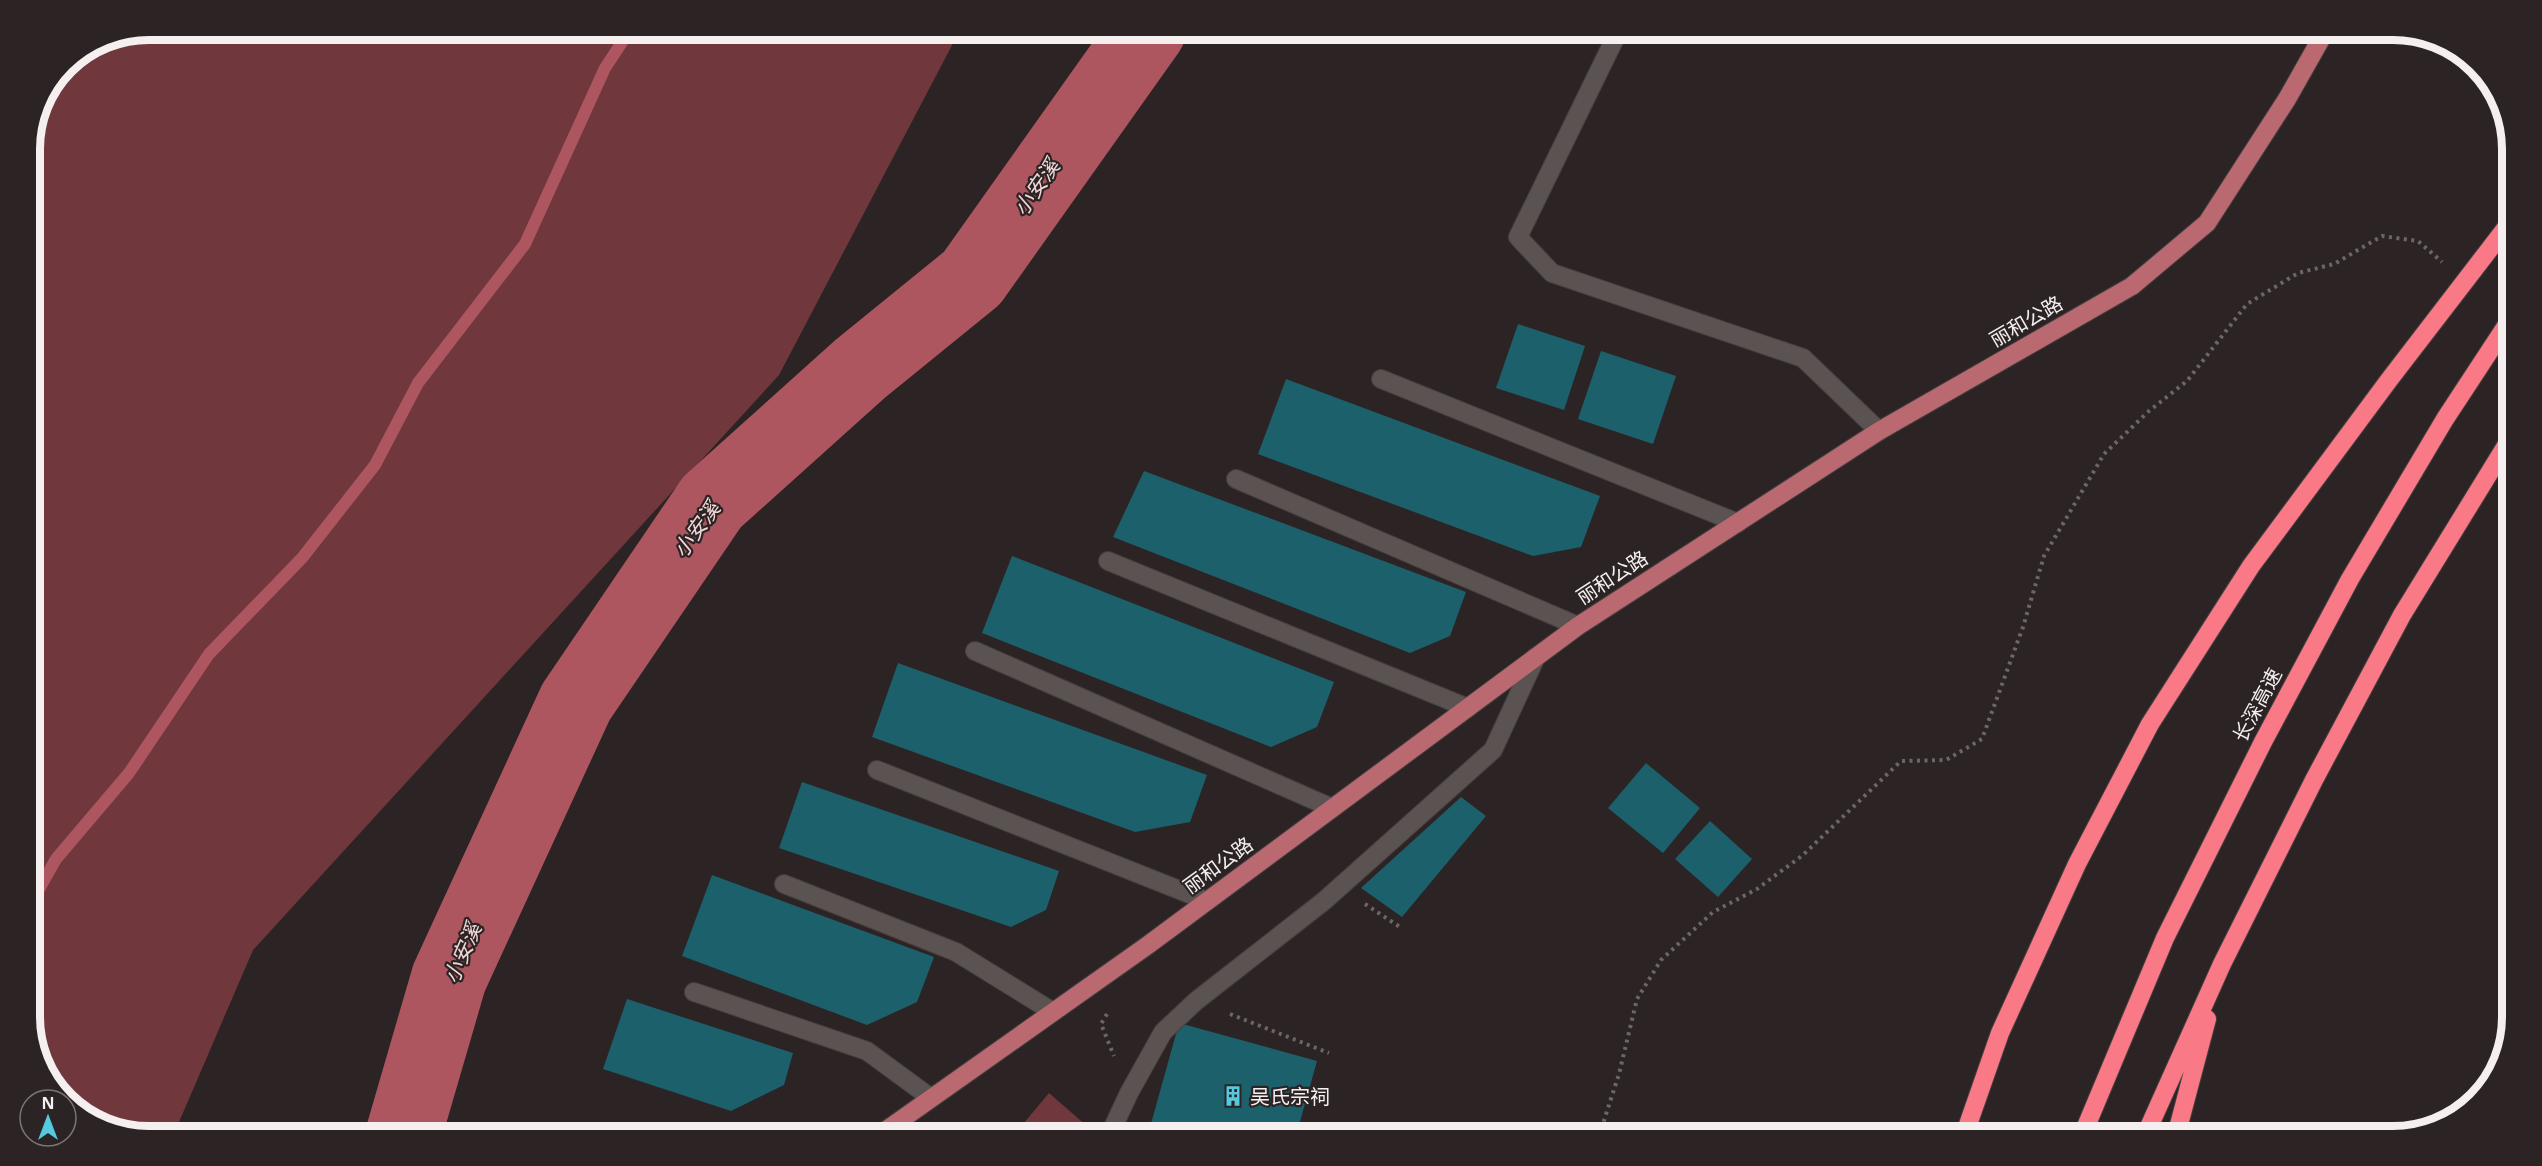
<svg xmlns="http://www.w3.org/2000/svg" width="2542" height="1166" viewBox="0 0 2542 1166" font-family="'Open Sans','Noto Sans SC',sans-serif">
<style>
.green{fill:#70383d}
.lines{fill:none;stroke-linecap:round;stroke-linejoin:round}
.stream{stroke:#ad565f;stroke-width:12}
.river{stroke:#ad565f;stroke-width:76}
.building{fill:#1c606b}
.minor-casing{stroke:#463f3f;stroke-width:20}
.major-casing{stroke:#463f3f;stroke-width:20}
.highway-casing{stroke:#463f3f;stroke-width:20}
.path{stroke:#6d6666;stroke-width:4;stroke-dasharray:3 4.5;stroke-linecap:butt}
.minor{stroke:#5b5252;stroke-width:18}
.major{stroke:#ba6971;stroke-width:18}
.highway{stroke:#fa7986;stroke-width:18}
.labels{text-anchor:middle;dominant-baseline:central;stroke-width:4.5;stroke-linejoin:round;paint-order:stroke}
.street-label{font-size:20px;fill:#f5efef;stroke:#2c2424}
.poi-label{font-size:20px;fill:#f5efef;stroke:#2c2424;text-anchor:start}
.water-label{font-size:21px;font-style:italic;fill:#f2d8d9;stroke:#2c2424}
.rim{fill:none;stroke:#f5efef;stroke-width:8}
</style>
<rect width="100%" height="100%" fill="#2c2424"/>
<path class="green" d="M149 30H960L779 375 253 950 173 1136H149L103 1127 50 1083 30 1025V142L39 103 65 65 104 39Z
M1049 1093 1096 1134 1095 1136H1013Z"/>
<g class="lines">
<path class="stream" d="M30 905 56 859 129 773 209 654 302 558 375 465 418 383 525 244 605 68 630 30"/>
<path class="river" d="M403 1136 449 978 576 702 712 502 860 369 972 278 1148 30"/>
</g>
<path class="building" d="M1518 324 1585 346 1564 410 1496 388Z
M1601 351 1676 376 1653 444 1578 419Z
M1286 379 1600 496 1581 547 1533 556 1258 454Z
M1144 471 1466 592 1450 636 1410 653 1113 537Z
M1012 556 1334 682 1317 727 1271 747 982 633Z
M898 663 1207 775 1190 822 1135 832 872 737Z
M1646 763 1700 808 1663 853 1608 808Z
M802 782 1059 871 1046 910 1011 927 779 848Z
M1461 797 1486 816 1402 917 1361 888Z
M1710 821 1752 859 1718 897 1675 859Z
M712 875 934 957 917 1002 867 1025 682 956Z
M627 999 793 1053 784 1085 731 1111 603 1069Z
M1179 1023 1317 1061 1296 1136H1169L1149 1131Z"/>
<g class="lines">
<g class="minor-casing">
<path id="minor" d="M1619 30 1518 237 1552 273 1803 358 1879 431
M1381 379 1738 523
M1236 479 1578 626
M1108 561 1468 708
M975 651 1332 808
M877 770 1207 901
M784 884 956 952 1053 1012
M694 992 867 1051 931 1098
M1109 1136 1129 1093 1163 1032 1196 1001 1324 901 1493 750 1536 657"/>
</g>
<g class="major-casing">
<path id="major" d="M878 1136 1148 945 1578 626 1879 431 2132 286 2207 223 2287 99 2326 30"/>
</g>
<g class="highway-casing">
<path id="highway" d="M1964 1136 2000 1033 2077 864 2150 724 2251 566 2389 380 2512 220
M2082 1136 2165 938 2263 742 2350 579 2445 419 2512 317
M2145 1136 2222 964 2314 780 2402 615 2512 436
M2176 1136 2207 1019"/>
</g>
<path class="path" d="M1365 904 1400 927
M1107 1014 1101 1024 1114 1056
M1230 1014 1329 1053
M1599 1136 1619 1074 1637 999 1661 960 1713 912 1757 889 1803 855 1901 761 1946 760 1982 739 2023 627 2044 556 2104 454 2149 411 2187 381 2247 304 2298 273 2334 264 2382 236 2418 241 2442 262"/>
<use href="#minor" class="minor"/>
<use href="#major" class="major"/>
<use href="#highway" class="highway"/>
</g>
<defs>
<g id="building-bare" transform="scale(1.62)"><path d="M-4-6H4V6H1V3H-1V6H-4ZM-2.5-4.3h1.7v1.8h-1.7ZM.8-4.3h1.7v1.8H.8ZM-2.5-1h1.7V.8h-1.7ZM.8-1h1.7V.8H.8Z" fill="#55cadf" stroke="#2c2424" stroke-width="2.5" paint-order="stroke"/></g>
</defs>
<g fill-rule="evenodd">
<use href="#building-bare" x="1233" y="1096"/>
</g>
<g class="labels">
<g class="street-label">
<text transform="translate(2026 321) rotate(-30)">丽和公路</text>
<text transform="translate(1612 577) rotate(-33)">丽和公路</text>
<text transform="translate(2257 705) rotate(-62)">长深高速</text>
<text transform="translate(1218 865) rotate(-36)">丽和公路</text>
</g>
<g class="poi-label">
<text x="1250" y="1096">吴氏宗祠</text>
</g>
<g class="water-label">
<text transform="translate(1036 187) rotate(-55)">小安溪</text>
<text transform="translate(696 529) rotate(-54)">小安溪</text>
<text transform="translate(462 953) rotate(-67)">小安溪</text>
</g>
</g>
<path d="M0 0H2542V1166H0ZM149 40H2393A109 109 0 0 1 2502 149V1017A109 109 0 0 1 2393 1126H149A109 109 0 0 1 40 1017V149A109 109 0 0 1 149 40Z" fill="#2c2424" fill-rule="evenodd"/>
<path class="rim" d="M149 40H2393A109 109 0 0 1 2502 149V1017A109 109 0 0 1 2393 1126H149A109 109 0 0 1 40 1017V149A109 109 0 0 1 149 40Z"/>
<g transform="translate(48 1118)"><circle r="28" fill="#2c2424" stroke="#7c7575" stroke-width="1.5"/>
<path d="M0-4.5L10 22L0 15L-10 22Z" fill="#55cadf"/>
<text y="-9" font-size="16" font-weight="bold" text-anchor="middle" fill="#f5efef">N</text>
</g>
</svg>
